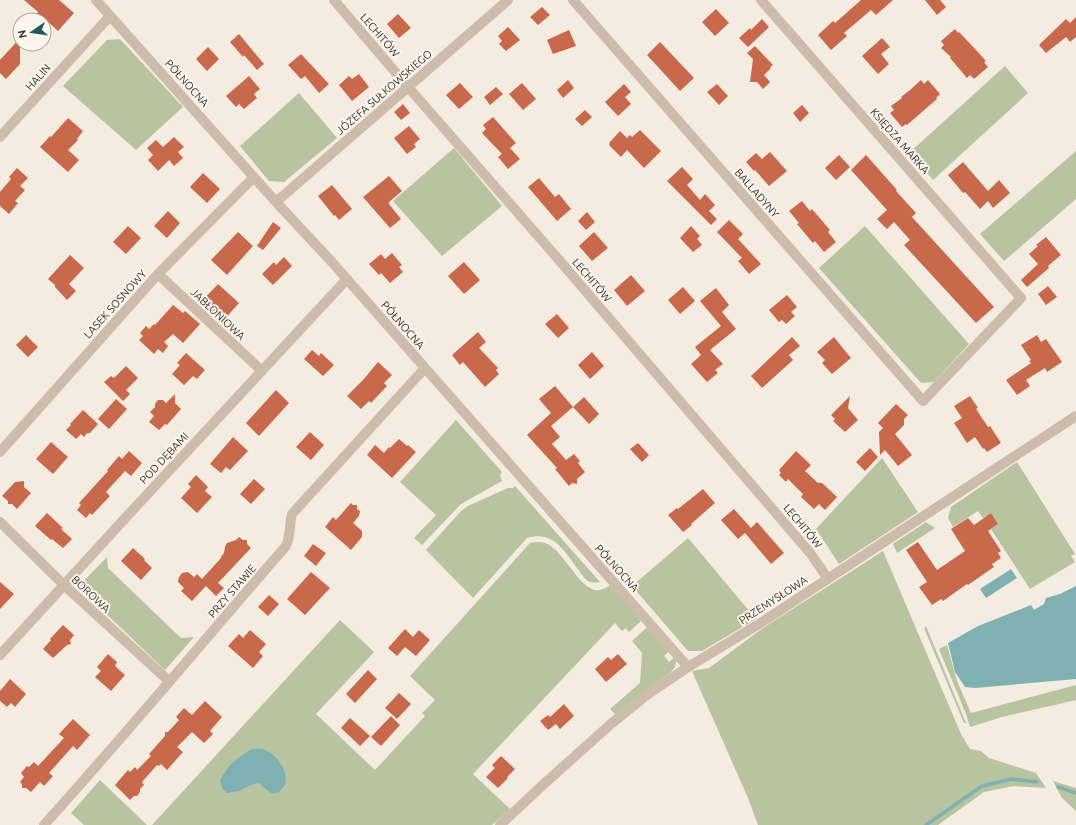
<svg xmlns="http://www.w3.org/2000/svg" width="1076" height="825" viewBox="0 0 1076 825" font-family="Ubuntu,sans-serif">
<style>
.green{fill:#b8c4a0}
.water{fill:#7fb0b2}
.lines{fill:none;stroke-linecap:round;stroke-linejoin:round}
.stream{stroke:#7fb0b2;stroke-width:3.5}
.building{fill:#c8694b}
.minor{stroke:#cdbbac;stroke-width:10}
.labels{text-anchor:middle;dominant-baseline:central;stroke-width:4;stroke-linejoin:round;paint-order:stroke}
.street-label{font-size:11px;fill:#3b302b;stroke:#fbf5ee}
</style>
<rect width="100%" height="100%" fill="#f4ebe1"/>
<path class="green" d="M120 39 183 107 136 150 63 86 107 40Z
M1005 66 1028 93 933 180 909 153Z
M299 93 337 138 284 182 269 181 240 146Z
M454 148 502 206 442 256 393 201Z
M1076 151V199L1004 261 980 234Z
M865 226 969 344 934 382 921 383 819 268Z
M456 420 502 472 500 475 502 481 461 504 422 545 414 538 436 515 400 482Z
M882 458 918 512 839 564 816 529Z
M1017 462 1075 554 1071 556 1075 562 1030 589 991 529 998 524 991 513 983 518 978 511 953 527 948 518 951 507Z
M515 486 600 582C597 583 594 583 591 582 586 581 583 576 580 572 565 553 555 530 527 538L473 598 426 550 461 511 468 506 508 488H513Z
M926 522 935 528 897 553 893 544Z
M688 538 756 619 702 651H688L632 586Z
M536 542C539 542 542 542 545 543 564 549 580 593 599 590 604 589 607 587 611 585L641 619 640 622 629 632 626 628 622 631 615 623 473 774 510 809 492 825H152L340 620 374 652 316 714 375 770 425 716 422 713 435 700 410 676 530 543Z
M883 551 961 734 970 749 981 751 989 758 1036 773 1046 788 1014 786 984 792 938 825H758L748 798 695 678 692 671 709 668 763 628Z
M107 557 108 568 181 638 194 637 165 670 78 587Z
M926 626 966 723H964L924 628Z
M646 628H649L669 651 664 656 669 662 675 657 676 662 675 667 671 672 645 691 615 714 610 709 640 683 642 653 632 641Z
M947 645 957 681 971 713 1076 685V700L1002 717 970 727 966 714 939 649Z
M100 780 147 825H84L71 813Z
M1053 781 1076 788V811L1062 798Z"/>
<path class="water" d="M1011 569 1017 578 986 598 980 589Z
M1076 586V679L975 688 965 687 955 672 948 643 978 626 1031 605 1034 610 1044 604 1046 598 1060 594Z
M252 749C256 749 261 748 265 750 276 754 289 771 285 784 284 787 281 790 279 792L272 794 262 786 259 783 251 785 239 791 227 793 222 788 220 780C230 763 235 759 252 749Z"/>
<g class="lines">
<path class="stream" d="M1058 787 1076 793
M926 825 982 786 1011 779 1037 782"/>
</g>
<path class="building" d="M24 0H59L74 13 58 31 46 20H31L38 12Z
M861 0H893L876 15 871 10 844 33 847 36 831 50 818 35 833 21 835 23Z
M925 0H940L946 7 937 15Z
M542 7 550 15 538 25 530 17Z
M716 9 729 23 715 36 702 22Z
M398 14 411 28 399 38 387 24Z
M1076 17V37L1070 42 1066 37 1046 53 1039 45 1066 19 1070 23Z
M762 19 769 27 748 47 739 38 750 28 751 30Z
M508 27 520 40 506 51 499 44 502 41 498 36Z
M955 29 958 33 959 32 976 50 986 61 984 62 988 67 974 79 970 75 967 78 950 58 951 57 941 48 944 45 941 41Z
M569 30 576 46 553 54 547 40Z
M239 34 264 64 257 70 244 55 243 57 230 42Z
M20 38V64L6 79 0 73V60Z
M882 38 890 47 881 54 889 64 878 74 862 56Z
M660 42 694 78 680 91 647 55Z
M755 46 773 65 770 67 771 68 764 75 770 82 763 89 757 82H750L753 59 747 53Z
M208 47 219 59 207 71 196 59Z
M301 54 329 84 319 93 305 76 301 79 288 65Z
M359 74 369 87 352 101 339 85 349 76 352 79Z
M249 76 260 89 254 94 257 98 244 109 239 104 236 107 226 96Z
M568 80 574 88 563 98 557 90Z
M921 80 924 84 928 80 940 94 936 98 937 99 907 125 906 124 902 127 890 113 894 110 891 106 902 98 901 97 910 90Z
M460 83 473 97 459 109 446 95Z
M522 83 536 99 523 110 509 94Z
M624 84 631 92 625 97 631 104 618 116 605 102Z
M717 84 728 96 719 105 707 92Z
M496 87 503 94 490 105 484 97Z
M403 104 410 113 401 120 394 112Z
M802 105 809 113 800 122 793 113Z
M585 110 592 117 582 126 575 119Z
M493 117 516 143 510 148 520 159 508 169 498 157 502 154 482 133 486 129 483 125Z
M68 118 83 131 77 139 78 140 68 150 79 160 68 172 40 147 50 136 51 137Z
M409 126 420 139 414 144 416 147 407 154 394 138Z
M640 130 661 151 644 168 627 150 621 157 609 145 610 144 609 143 620 131 627 138 630 135 632 137Z
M174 137 184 147 178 152 183 158 174 166 169 160 158 171 148 160 153 155 147 148 156 140 163 147Z
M770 152 787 171 769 186 755 170 754 171 746 162 756 153 762 159Z
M839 155 850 167 836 180 825 168Z
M866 155 897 190 896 191 916 213 912 217 994 307 976 323 904 245 910 240 894 222 887 229 877 219 887 210 851 170Z
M963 162 988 191 999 180 1010 193 993 208 988 201 980 209 965 192 963 193 948 175Z
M682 167 693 179 687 185 700 200 705 194 715 205 709 211 717 219 711 225 667 181Z
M17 168 28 178 20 186 25 190 15 201 18 203 9 214 0 206V192L11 179 9 177Z
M203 173 220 189 207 203 190 187Z
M389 176 402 191 389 202V204L401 219 390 228 363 197Z
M539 178 555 197 559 194 571 209 557 221 528 187Z
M332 185 352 209 339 220 335 215 334 216 318 196Z
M802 201 810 211 812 209 830 230 828 232 836 242 824 252 815 241 813 243 797 224 799 223 789 211Z
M168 211 180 223 167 238 154 226Z
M587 212 595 222 586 230 578 221Z
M729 220 743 234 738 239 761 264 749 274 738 261 742 258 717 232Z
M273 222 281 228 263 250 257 246Z
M128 226 141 238 126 254 113 242Z
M691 226 700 236 697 239 702 245 693 252 680 238Z
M238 232 253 246 227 275 211 260Z
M594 232 608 248 592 261 579 246Z
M1046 237 1061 255 1048 266 1049 268 1027 287 1021 280 1038 264 1029 254 1038 246 1036 245Z
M392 253 402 265 399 267 403 272 390 283 381 273 379 275 369 264 381 254 385 259Z
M70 255 84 268 69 284 76 291 67 300 55 287V285L48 279Z
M284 257 292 266 273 285 262 274 274 262 276 265Z
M464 262 480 280 464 294 448 276Z
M631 275 645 291 627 306 614 290Z
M218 284 239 303 222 322 212 313 214 311 202 301Z
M1048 286 1057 297 1046 305 1038 294Z
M683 287 695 301 680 314 668 300Z
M716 288 729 305 722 312 736 329 710 350 723 364 715 370 718 373 707 382 691 364 701 355 695 347 721 326 700 301Z
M787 295 797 307 791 312 795 316 786 324 782 320 779 322 769 310Z
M173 305 183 313 185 311 200 324 183 343 173 334 164 342 168 346 163 353 158 349 154 354 139 340 143 336 140 333 146 326 149 329 154 324 155 325Z
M557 314 569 328 558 338 545 324Z
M478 332 486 342 479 348 498 368 496 370 499 374 485 387 463 362 460 365 452 355Z
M26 335 38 347 28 357 16 345Z
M1037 335 1041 342 1046 339 1062 362 1047 372 1045 368 1026 380 1030 386 1017 395 1006 380 1031 363 1029 361 1031 360 1021 345Z
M792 337 800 346 789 355 793 360 762 388 751 376Z
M834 337 851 358 832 374 822 363 825 360 817 352Z
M312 350 319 356 321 353 334 365 323 376 304 359Z
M592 352 604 366 590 379 578 365Z
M186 353 205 370 197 379 193 376 184 385 172 374 180 365 177 363Z
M378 362 392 375 384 383 387 386 371 403 369 401 361 409 347 396 363 380Z
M126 366 138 378 126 390 130 394 123 401 104 382 111 376 114 378Z
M555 386 573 407 584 397 599 414 589 424 573 407 551 426 560 437 552 444 566 460 574 454 580 461 578 463 585 472 577 479V484L572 483 569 486 555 469 557 468 527 435 551 413 539 399Z
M276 390 289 403 259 436 246 423Z
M175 394V403L181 409 167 425 165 424 159 430 149 422 154 416 150 412 155 407V404L158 400H163L166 403Z
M850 396 848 408 858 420 845 432 833 421 835 419 831 415Z
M970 396 978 408 976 409 988 427 990 426 1001 443 987 452 984 448 983 449 975 437 967 443 954 423 962 418 954 406Z
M116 399 127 409 109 429 98 419Z
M896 404 908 415 904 419V425L895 434 912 455 898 466 885 450 880 455 879 432 883 428 878 423Z
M83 410 98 424 90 433H87L84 437 81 434 76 439 66 430 71 425 70 424Z
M310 432 324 445 311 460 296 447Z
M233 437 248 451 230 470 226 467 221 473 210 464Z
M399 439 407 446 408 445 416 452 392 478 367 455 375 445 384 453 389 447 390 448Z
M51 442 68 457 53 474 36 459Z
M638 443 649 455 642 462 630 449Z
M870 448 878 457 865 471 856 462Z
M129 451 142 463 131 476 125 471 106 492 110 496 92 515 90 513 86 518 77 510 81 505 79 503 108 471 107 470 119 456 122 459Z
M796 451 811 465 805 471 818 483H822L837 497 825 510 819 504 814 509 801 497 803 494 788 479 786 482 779 475 781 473 779 470Z
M196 475 208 487 205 491 212 497 197 513 181 498 191 487 188 484Z
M254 479 265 489 251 504 240 494Z
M24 481V487L31 493 17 509 12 504H8V501L2 496 15 482Z
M703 489 715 503 691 524 692 525 683 532 668 515 677 508 678 509Z
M351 503 353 505H357V509L360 511 359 516 353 523 362 531V537L351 550 325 527 333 517 336 520Z
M734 509 751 528 757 522 784 553 771 564 745 533 738 539 721 520Z
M47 513 63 528 61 529 72 539 63 548 52 539 51 540 35 526Z
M991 513 998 524 988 531 1001 551 998 553 1001 558 992 564 994 567 968 585 967 584 943 601 941 599 932 605 919 587 927 582 906 550 918 542 937 570 965 551 951 529 968 518 974 525Z
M239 537 243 540H247V544L251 548 218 583 224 588 216 596 206 586 192 601 181 591 184 588 178 582 179 577 182 573 188 572 194 577 197 574 202 579 221 558V557L224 553 225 547 227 543 236 540Z
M313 544 326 553 316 566 304 556Z
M133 548 145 559 144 560 152 568 141 580 121 561Z
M311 572 330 588 305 615 287 599Z
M0 582 14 594 0 609Z
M269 595 279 604 268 616 258 607Z
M63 625 74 635 70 640 71 644 67 645 53 658 43 649 51 640 50 639Z
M405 629 413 637 419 630 430 640 416 656 405 647 397 656 388 648Z
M250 630 266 644 259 652 263 656 253 668 228 646 239 634 243 638Z
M108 654 117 662 115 666 125 675 111 691 95 677 101 671 97 667Z
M618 654 627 664 606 682 595 669 608 657 611 660Z
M368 670 377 679 355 703 346 694Z
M10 679 26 694 15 707 11 703 7 707 0 701V691Z
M399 693 411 704 397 719 385 708Z
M205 701 222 717 210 731 213 734 204 743 192 732 177 747 183 752 167 770 161 764 159 766 157 765 142 782 144 785 140 789V792L137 796H134L130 800 115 785 128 770 130 772 135 767 137 770 151 756 149 754 165 736V732H168L179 720 176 717 184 708 192 715Z
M564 704 574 716 560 729 556 724 548 730 540 721 548 715 550 717Z
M391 716 400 725 381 746 371 737Z
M350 718 370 736 360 746 341 728Z
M73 719 90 735 77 750 73 746 49 773 53 776 44 786 40 782 31 792 26 788H22V784L20 782 24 777 21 773 27 766 29 767 34 762 38 766 64 738 59 734Z
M501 756 515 769 507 777 508 778 498 788 486 777 495 768 492 765Z"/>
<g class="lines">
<path class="minor" d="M96 0 276 202 331 261 688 667
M334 0 408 87 553 253 811 554 828 579
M573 0 923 401 1021 298 761 0
M0 137 110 16
M276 202 508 0
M158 274 262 371
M0 452 158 274 254 177
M0 522 64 585 169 681
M0 655 129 514 347 279
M44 825C126 734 205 639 286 546 291 536 289 525 292 514L425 368
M500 825 545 783 612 723 648 694 688 667 759 624 1076 416"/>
</g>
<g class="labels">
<g class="street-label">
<text transform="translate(380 35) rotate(49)">LECHITÓW</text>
<text transform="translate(38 77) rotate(-48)">HALIN</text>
<text transform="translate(187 83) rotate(48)">PÓŁNOCNA</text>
<text transform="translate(384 92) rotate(-41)">JÓZEFA SUŁKOWSKIEGO</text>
<text transform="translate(900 141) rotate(49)">KSIĘDZA MARKA</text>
<text transform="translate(757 193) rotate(49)">BALLADYNY</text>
<text transform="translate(592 280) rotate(49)">LECHITÓW</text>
<text transform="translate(115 304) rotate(-48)">LASEK SOSNOWY</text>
<text transform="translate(218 314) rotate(43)">JABŁONIOWA</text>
<text transform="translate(403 325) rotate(49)">PÓŁNOCNA</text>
<text transform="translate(164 458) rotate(-47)">POD DĘBAMI</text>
<text transform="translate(803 526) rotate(50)">LECHITÓW</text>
<text transform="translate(617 568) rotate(48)">PÓŁNOCNA</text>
<text transform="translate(232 591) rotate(-49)">PRZY STAWIE</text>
<text transform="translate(91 594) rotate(43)">BOROWA</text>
<text transform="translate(773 600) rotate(-33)">PRZEMYSŁOWA</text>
</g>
</g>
<g transform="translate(32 32) rotate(257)"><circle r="19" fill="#fbf5ee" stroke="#aea6a0"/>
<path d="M0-3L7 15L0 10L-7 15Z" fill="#1f5a5e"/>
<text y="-6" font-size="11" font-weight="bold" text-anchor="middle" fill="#3b302b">N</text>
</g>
</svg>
